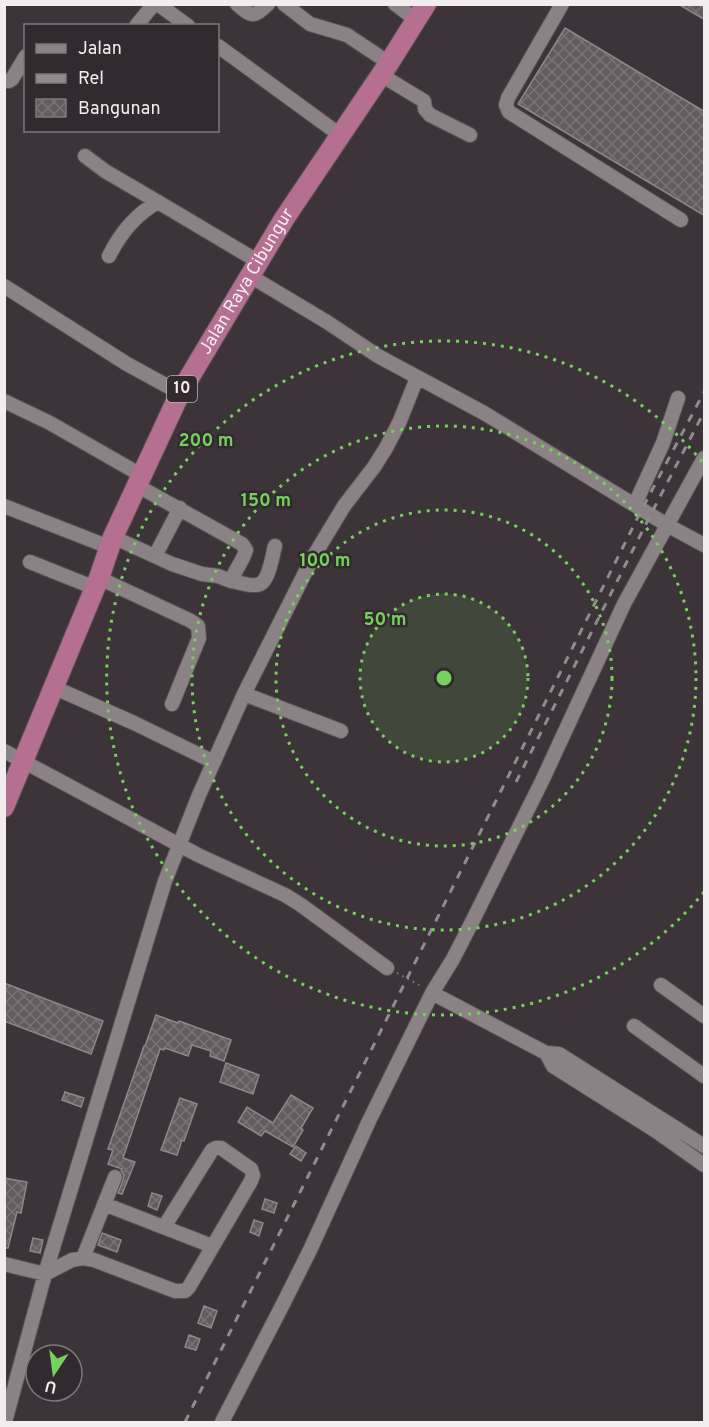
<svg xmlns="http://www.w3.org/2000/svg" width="709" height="1427" viewBox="0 0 709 1427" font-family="Overpass,sans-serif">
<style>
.building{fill:url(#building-cross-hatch);stroke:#8f868a;stroke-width:1.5}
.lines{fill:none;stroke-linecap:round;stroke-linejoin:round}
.minor-casing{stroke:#595255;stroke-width:16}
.highway-casing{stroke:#595255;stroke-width:22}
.path{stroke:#857e81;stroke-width:2;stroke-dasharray:1.5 4.5;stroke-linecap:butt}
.minor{stroke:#8b8286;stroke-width:14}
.highway{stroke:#b56f91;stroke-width:20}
.rail{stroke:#928b8e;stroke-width:3;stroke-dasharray:8 8;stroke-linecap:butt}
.ring{fill:none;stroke:#74d25c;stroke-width:3;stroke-dasharray:3 6}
.labels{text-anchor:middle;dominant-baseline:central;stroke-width:5;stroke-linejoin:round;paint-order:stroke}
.shield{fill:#322a2e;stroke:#b8b2b5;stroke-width:1.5}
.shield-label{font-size:16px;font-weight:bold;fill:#f2edef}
.street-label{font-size:18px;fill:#f2edef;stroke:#322a2e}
.centre{fill:#74d25c;stroke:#322a2e;stroke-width:3}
.ring-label{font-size:18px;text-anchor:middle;font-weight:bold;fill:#74d25c;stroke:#322a2e;stroke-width:5;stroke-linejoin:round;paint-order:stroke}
</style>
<defs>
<pattern id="building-cross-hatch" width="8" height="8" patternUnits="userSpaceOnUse" patternTransform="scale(1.5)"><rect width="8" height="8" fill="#635b5f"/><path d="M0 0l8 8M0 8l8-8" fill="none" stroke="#7a7376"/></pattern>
</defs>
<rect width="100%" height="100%" fill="#3c3438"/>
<path class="building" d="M678 4H705V20Z
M565 28 705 112V216L518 104Z
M4 983 103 1021 91 1054 4 1021Z
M156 1015 178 1023 179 1021 231 1040 224 1061 210 1056 211 1051 192 1045 188 1056 165 1048 164 1050 160 1049 123 1158 135 1162 122 1194 118 1193 123 1180 124 1175 121 1171 122 1169 108 1164 113 1150 108 1149 144 1046H145Z
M226 1063 259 1075 253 1094 220 1082Z
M65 1092 84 1098 81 1107 62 1100Z
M291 1095 313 1108 301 1128 303 1130 293 1147 265 1131 261 1136 238 1122 247 1107 273 1123Z
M180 1098 197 1104 184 1141 182 1140 177 1155 161 1150Z
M296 1146 306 1153 301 1161 290 1154Z
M4 1178 27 1182 21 1213 17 1212 8 1248H4Z
M152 1193 162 1196 157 1210 148 1206Z
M265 1199 277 1203 274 1213 262 1209Z
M254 1220 263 1223 259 1236 250 1232Z
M102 1233 121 1240 117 1252 98 1245Z
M33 1238 43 1240 40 1253 30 1251Z
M204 1306 217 1311 211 1328 198 1323Z
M189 1335 200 1339 196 1350 185 1347Z"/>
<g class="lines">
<g class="minor-casing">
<path id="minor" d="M158 4 188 26
M237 4C252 17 253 18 268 4
M284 4 310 24 347 35 389 63
M395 4 416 20
M562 4 508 98 506 105 509 112 681 220
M136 26 154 4
M218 46 340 135
M381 75 424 101 425 109 430 115 470 135
M4 81H9L12 79 26 56
M85 156 105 171 158 202
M109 256C120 234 136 214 158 202L259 262
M250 276 327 322 378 356 484 413 667 525 704 545
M4 286 127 364 180 393
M4 401 50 423 141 475
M635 504 663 443 678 398
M4 506 109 547
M113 537 172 564 202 574 218 576 231 581C235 570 243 561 246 550L242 544 136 485
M155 556 180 508
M30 562 95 588
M99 578 191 621 198 626 199 638 172 704
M231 581C239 582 248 586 256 585 269 585 272 556 275 546
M53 687 134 723 214 762
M244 694 341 731
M4 751 198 855 285 895 301 905 387 968
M661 985 704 1016
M432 993 546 1053 559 1054 704 1146
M634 1026 704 1076
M546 1053 553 1066 656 1131 704 1165
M104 1204 212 1246
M83 1258 115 1177
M4 1264 45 1274 5 1422
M45 1274 165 881 199 795 244 694 312 559 344 506 374 467 386 448 399 423 417 378
M45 1274 72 1260 83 1258 94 1260 175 1291H185L189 1287 251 1181 253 1175 251 1169 221 1148H216L212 1150 164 1227
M222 1422 283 1304 310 1250 369 1121 432 993 453 959 472 922 542 781 624 604 704 458"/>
</g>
<g class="highway-casing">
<g id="highway">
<path id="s1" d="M4 807 99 578 113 537 180 393 284 219 389 63 426 4"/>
</g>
</g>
<path class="path" d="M397 973 421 986"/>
<use href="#minor" class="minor"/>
<use href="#highway" class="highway"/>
<path class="rail" d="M516 782 651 514 704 412
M185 1422 642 509 704 392"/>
</g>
<circle cx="444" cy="678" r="84" fill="#74d25c" fill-opacity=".12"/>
<g class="ring">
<circle cx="444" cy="678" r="84"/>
<circle cx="444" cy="678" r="168"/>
<circle cx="444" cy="678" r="252"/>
<path d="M704 892A337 337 0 1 1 704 464"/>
</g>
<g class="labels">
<rect class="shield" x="167" y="376" width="30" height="26" rx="4.5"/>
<g class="shield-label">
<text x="182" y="389">10</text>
</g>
<g class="street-label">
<text stroke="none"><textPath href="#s1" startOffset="580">Jalan Raya Cibungur</textPath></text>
</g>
</g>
<circle cx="444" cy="678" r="9" class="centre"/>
<g class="ring-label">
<text x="206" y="446">200 m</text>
<text x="266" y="506">150 m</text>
<text x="325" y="566">100 m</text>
<text x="385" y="625">50 m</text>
</g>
<rect width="709" height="1427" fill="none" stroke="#f2edef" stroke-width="12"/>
<rect x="24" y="24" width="195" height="108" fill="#322a2e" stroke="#7f787b" stroke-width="1.5"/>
<rect x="36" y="44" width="30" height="9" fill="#8b8286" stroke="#7f787b" stroke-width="1.5"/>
<text x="78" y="54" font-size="18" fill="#f2edef">Jalan</text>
<rect x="36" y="74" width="30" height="9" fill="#928b8e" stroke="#7f787b" stroke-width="1.5"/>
<text x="78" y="84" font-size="18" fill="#f2edef">Rel</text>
<rect x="36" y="99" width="30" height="18" fill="url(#building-cross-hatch)" stroke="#7f787b" stroke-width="1.5"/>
<text x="78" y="114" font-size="18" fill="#f2edef">Bangunan</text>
<g transform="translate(54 1373) rotate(193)"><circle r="28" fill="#322a2e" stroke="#7f787b" stroke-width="1.5"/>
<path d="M0-4.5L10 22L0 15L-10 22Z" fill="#74d25c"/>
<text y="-9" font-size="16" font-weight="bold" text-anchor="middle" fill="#f2edef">U</text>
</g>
</svg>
